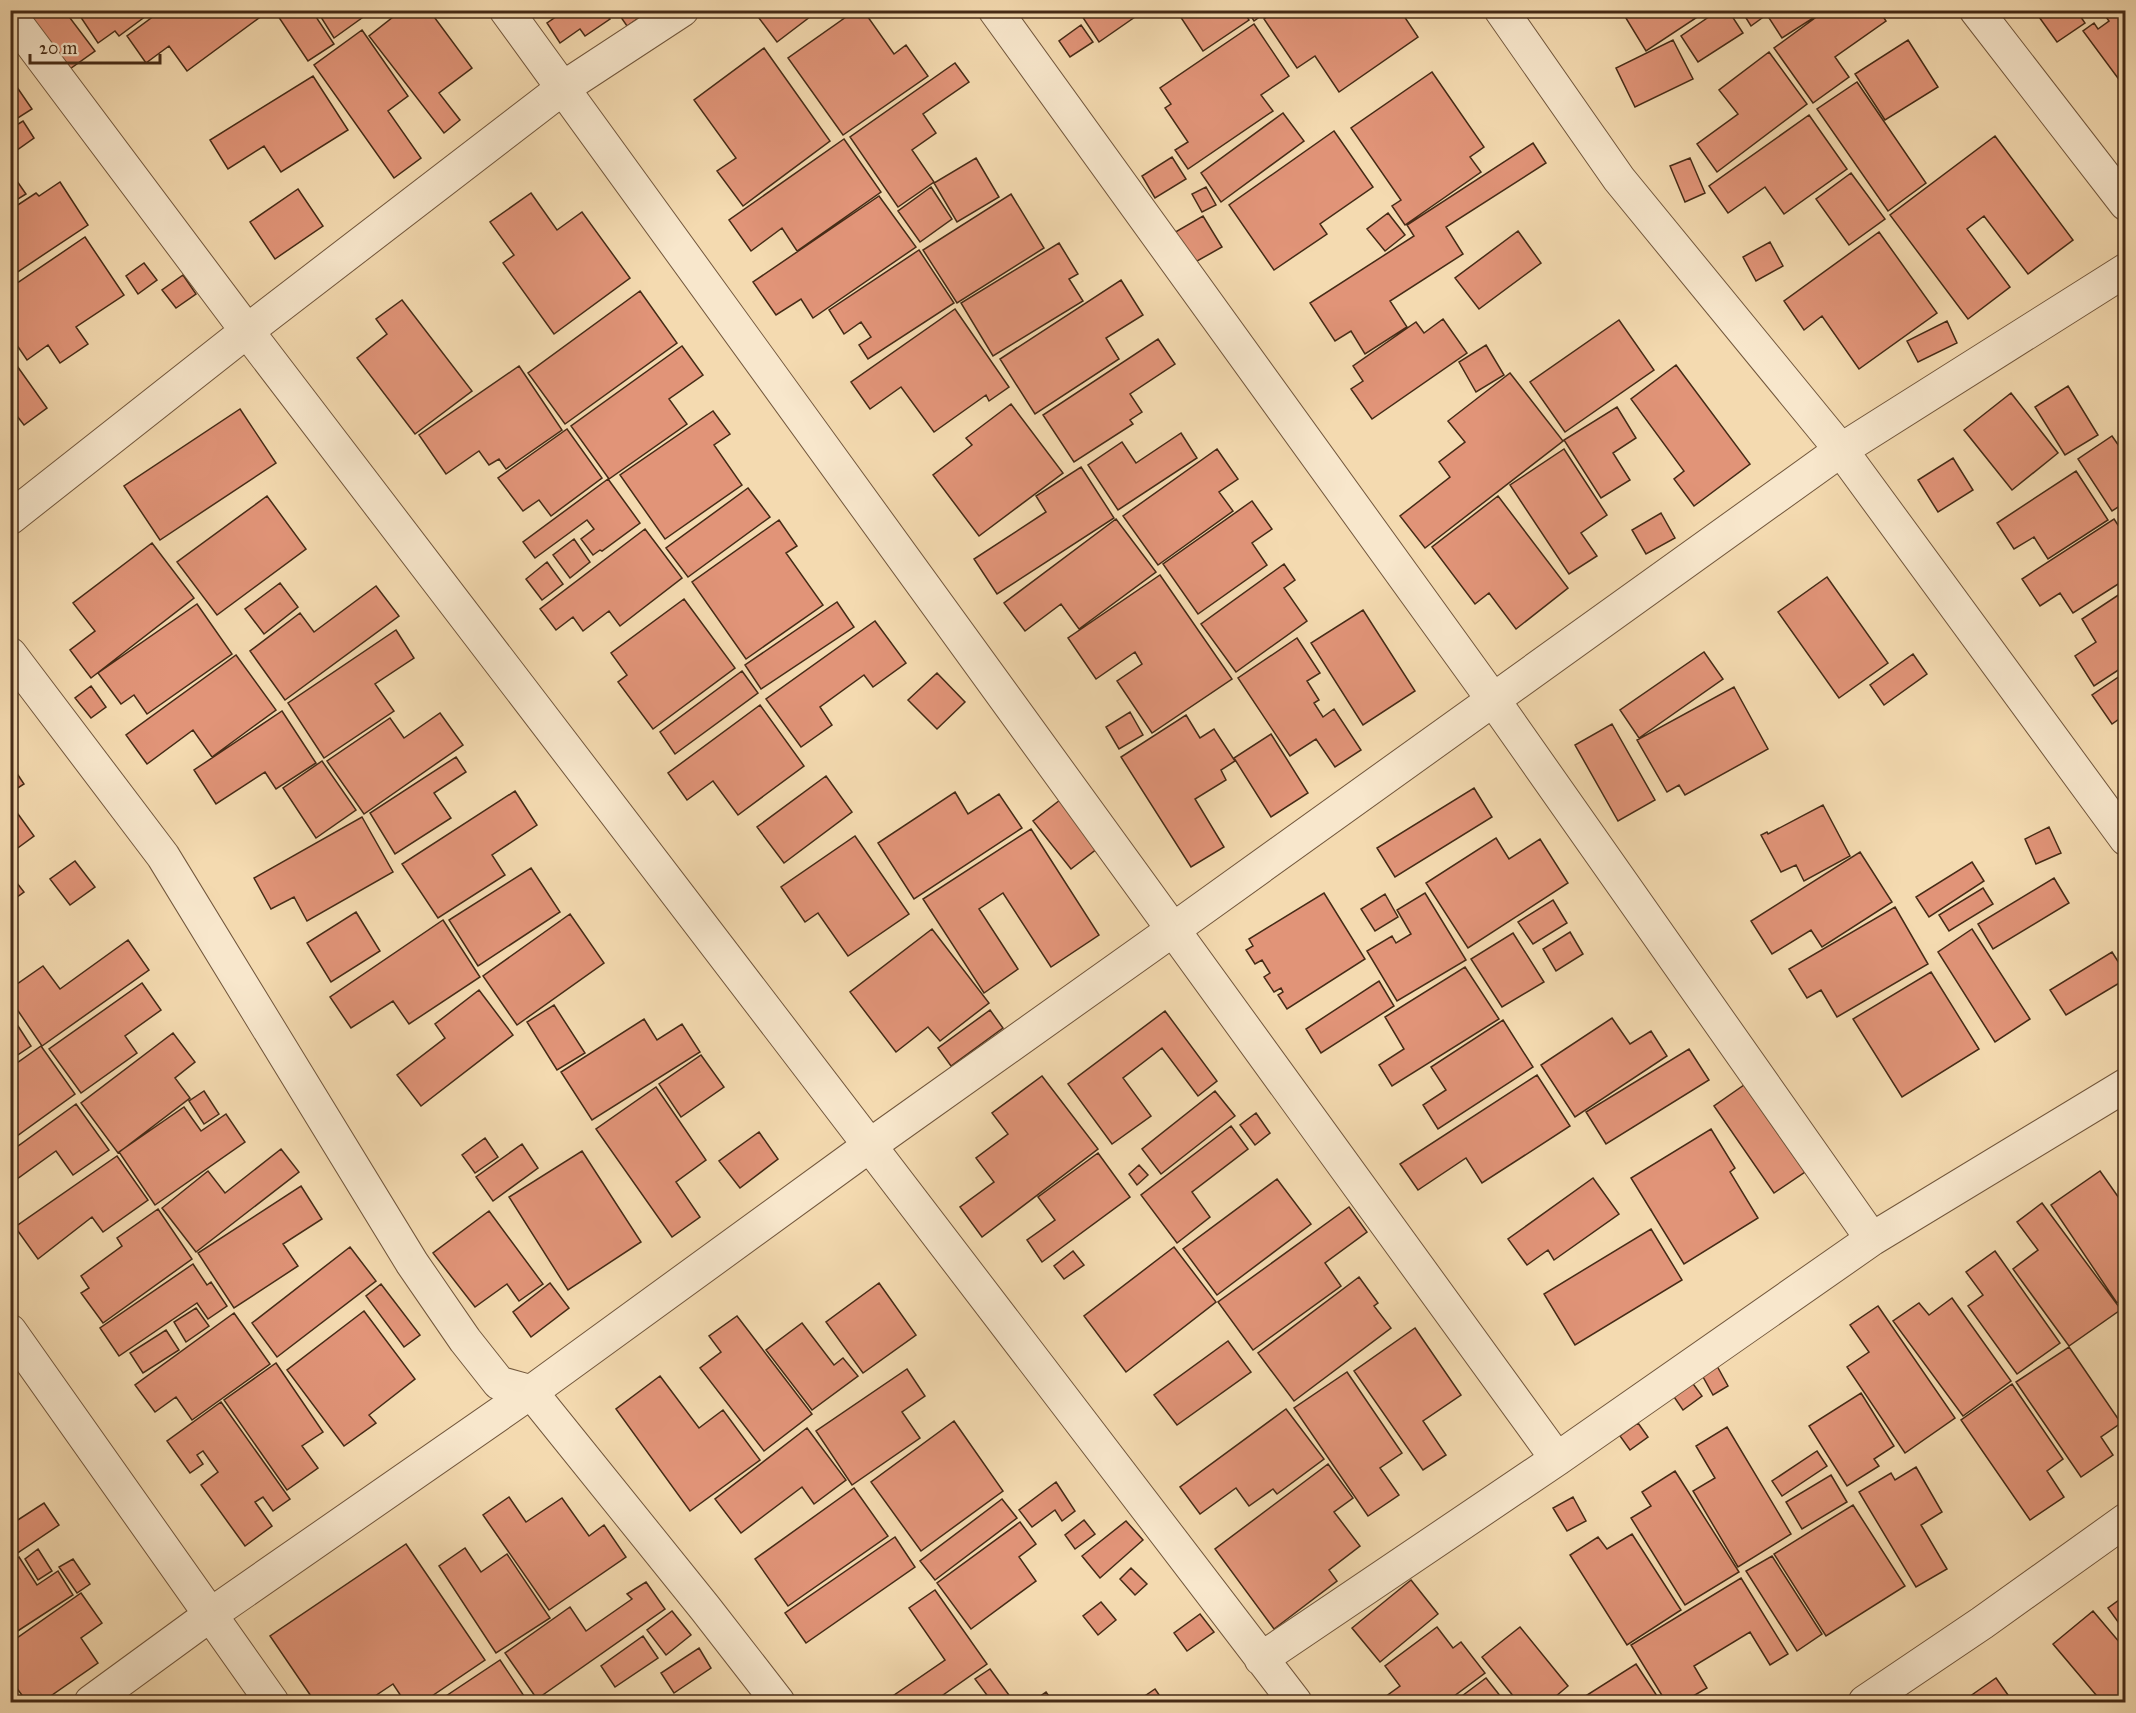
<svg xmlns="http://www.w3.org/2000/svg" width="2136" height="1713" viewBox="0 0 2136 1713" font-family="'IM FELL Great Primer',serif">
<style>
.building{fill:#e19478;stroke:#462b16;stroke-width:1.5}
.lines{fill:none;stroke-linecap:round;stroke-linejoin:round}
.minor-casing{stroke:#72573c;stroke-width:35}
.minor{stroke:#f8e7cc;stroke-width:33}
</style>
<rect width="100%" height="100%" fill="#f4dab0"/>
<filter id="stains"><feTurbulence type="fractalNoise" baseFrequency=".00333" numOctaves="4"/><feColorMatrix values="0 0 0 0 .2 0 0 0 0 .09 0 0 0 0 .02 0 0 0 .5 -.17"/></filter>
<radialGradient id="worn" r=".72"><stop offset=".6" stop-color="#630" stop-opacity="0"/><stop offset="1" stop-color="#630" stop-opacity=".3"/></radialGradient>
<path class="building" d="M23 10H64L95 51 67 71Z
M76 10H154L119 36 115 31 98 43Z
M162 10H260L263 15 187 71 169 46 146 63 127 36Z
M274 10H319L314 14 334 44 308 61Z
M324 10H373L334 38 319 14Z
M402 10H429L472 68 439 93 460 120 444 133 369 36Z
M566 10H604L610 19 585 36 580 29 560 43 547 23Z
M616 10H650L627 26Z
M753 10H819L777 42Z
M856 10H863L894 54 906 45 928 76 843 135 788 58Z
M1078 10H1145L1099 42Z
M1176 10H1243L1249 20 1203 51Z
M1247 10H1269L1254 21Z
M1277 10H1400L1418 37 1339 92 1315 56 1297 68 1264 19Z
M1621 10H1708L1646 51Z
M1719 10H1728L1743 33 1698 62 1681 36Z
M1741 10H1773L1751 26Z
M1776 10H1820L1821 13 1782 38 1769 18 1777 12Z
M1826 10H1879L1886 21 1835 57 1849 77 1813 103 1774 48Z
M2034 10H2076L2085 23 2057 42Z
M2101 10H2126V89L2083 31 2094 23 2098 29 2109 21Z
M1254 24 1289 76 1261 95 1273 111 1188 169 1175 150 1188 142 1165 108 1171 104 1160 88Z
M1081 25 1093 42 1070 57 1059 41Z
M362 30 408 96 388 111 421 158 394 178 314 65Z
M1673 40 1693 79 1635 107 1616 68Z
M1908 40 1938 87 1885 120 1855 74Z
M764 48 830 141 743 206 717 171 736 158 694 100Z
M1769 52 1807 104 1717 172 1697 144 1738 114 1719 90Z
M955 63 969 82 923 114 936 133 912 150 934 182 898 207 850 137Z
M1432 72 1484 147 1470 157 1481 172 1405 225 1392 206 1401 200 1351 128Z
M313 76 348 130 281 172 264 146 228 169 210 140Z
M10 77 32 109 10 123Z
M1857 82 1926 183 1888 211 1817 109Z
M1283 113 1304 141 1221 202 1201 173Z
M1809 115 1847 169 1784 214 1765 187 1728 213 1709 186Z
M23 121 34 138 10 155V129Z
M1334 131 1373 187 1320 224 1327 234 1274 270 1229 205Z
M1995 136 2073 240 2028 274 1984 216 1967 229 2010 287 1968 319 1890 215Z
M844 139 881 192 797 251 782 228 751 251 729 220Z
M1533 143 1546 163 1446 227 1463 254 1390 301 1407 327 1365 354 1351 331 1335 341 1310 303 1414 236 1407 225Z
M1172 157 1186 179 1155 198 1142 176Z
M976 158 999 197 957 222 934 183Z
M1690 158 1705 193 1685 202 1670 166Z
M10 171 26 194 10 204Z
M1851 173 1885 219 1849 245 1816 199Z
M60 182 88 225 10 277V210L36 193 39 196Z
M931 187 952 219 920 242 898 211Z
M1206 187 1216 205 1202 212 1192 194Z
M298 189 323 226 275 259 250 222Z
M531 193 557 230 582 212 630 278 554 334 503 263 514 255 490 222Z
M1011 194 1044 248 957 303 923 250Z
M879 196 916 247 813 318 801 299 776 315 753 282Z
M1388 213 1405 235 1385 251 1367 229Z
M1203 216 1222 247 1190 265 1172 234Z
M1518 231 1541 263 1479 309 1455 278Z
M1879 232 1937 313 1859 369 1822 316 1804 330 1784 301Z
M85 237 124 295 76 327 88 344 60 363 48 345 27 360 10 335V288Z
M1770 242 1783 266 1756 281 1743 257Z
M1059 243 1078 274 1069 279 1083 301 993 356 961 303Z
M919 250 954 303 868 359 859 345 871 337 861 322 844 334 829 310Z
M144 263 157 280 138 294 126 276Z
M183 275 196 294 176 308 162 290Z
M1121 280 1143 315 1106 338 1119 359 1035 414 1000 359Z
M640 291 677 343 565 424 528 373Z
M402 300 472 391 415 434 357 358 387 334 376 319Z
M955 309 1009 387 989 401 986 395 934 432 901 387 870 409 851 382Z
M1443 319 1467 353 1372 419 1351 389 1363 381 1353 366 1416 322 1424 333Z
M1619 320 1654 370 1565 432 1530 382Z
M1947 321 1957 343 1918 362 1907 341Z
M1158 339 1175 364 1130 394 1142 412 1130 420 1133 424 1074 462 1043 415Z
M1486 345 1504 375 1476 392 1459 362Z
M682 346 703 375 669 399 687 424 609 479 571 426Z
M10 356 47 408 24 425 14 412 10 415Z
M1676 365 1750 464 1694 506 1674 479 1684 471 1631 399Z
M519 366 562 430 506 469 499 459 489 465 479 451 446 474 419 435Z
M1510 373 1563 441 1425 548 1400 516 1450 477 1439 462 1465 442 1448 421Z
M2068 386 2098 435 2065 455 2035 407Z
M2011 393 2058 453 2012 490 1964 430Z
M1011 404 1063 473 979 536 933 475 972 445 966 438Z
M1617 407 1636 438 1613 453 1630 480 1601 498 1564 440Z
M240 409 276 463 160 540 124 486Z
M713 411 730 434 714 445 742 485 665 539 620 475Z
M567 429 602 478 551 516 539 500 523 511 498 478Z
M1181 433 1197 458 1118 510 1088 465 1122 442 1136 463Z
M2112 436 2126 456V502L2112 511 2078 459Z
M1217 449 1238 479 1219 492 1233 511 1158 565 1123 516Z
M1564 449 1607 515 1581 533 1597 556 1569 574 1510 485Z
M1953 458 1973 490 1938 512 1918 480Z
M1081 467 1114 518 997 594 974 559 1046 512 1036 496Z
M2076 471 2108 520 2048 559 2034 537 2014 549 1997 523Z
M608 479 640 523 602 551 600 550 593 555 581 539 594 529 587 520 535 558 523 542Z
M748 488 770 517 688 577 666 548Z
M267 496 306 549 217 615 177 562Z
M1498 496 1568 588 1516 629 1489 593 1475 604 1432 547Z
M1252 501 1272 529 1252 543 1267 565 1198 614 1163 564Z
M1661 513 1675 538 1646 554 1632 530Z
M1116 519 1156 572 1079 629 1061 604 1025 631 1004 603Z
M2114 519 2126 537V579L2073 613 2060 593 2040 606 2022 579Z
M779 520 797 546 786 553 823 605 746 659 692 582Z
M645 529 682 578 620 626 609 611 583 631 573 617 556 630 540 609Z
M574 539 590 562 570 578 553 555Z
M152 543 194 598 91 678 70 650 95 631 73 603Z
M547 562 563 584 542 600 526 579Z
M1284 564 1295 580 1284 588 1307 621 1236 672 1201 624Z
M1160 575 1232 679 1152 733 1117 681 1142 664 1135 652 1096 679 1068 638Z
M1827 577 1888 663 1839 698 1778 612Z
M280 583 298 607 264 634 245 609Z
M376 586 399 616 285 700 250 651 300 613 314 632Z
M2126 590V665L2094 686 2075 656 2096 642 2082 619Z
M684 599 735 668 653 729 618 682 627 675 611 653Z
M837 602 854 627 761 689 745 665Z
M197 604 232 654 147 714 134 695 121 704 98 673Z
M1363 610 1415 691 1363 725 1311 643Z
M875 621 906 663 873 687 864 675 820 707 832 725 801 747 766 699Z
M396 630 414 658 375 684 394 711 324 758 288 703Z
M1297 638 1320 673 1307 681 1319 700 1314 703 1323 717 1334 709 1361 750 1335 767 1316 739 1290 756 1238 678Z
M1704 652 1723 679 1639 738 1620 710Z
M1913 654 1927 674 1884 705 1870 685Z
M236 655 276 710 212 757 193 730 147 764 126 735Z
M742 671 758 693 675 754 660 732Z
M2126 672V714L2112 724 2092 695Z
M937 673 965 702 937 729 908 700Z
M91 686 106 707 91 718 75 698Z
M1734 687 1768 749 1685 795 1679 785 1667 792 1637 740Z
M760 705 804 766 738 815 713 781 687 800 668 773Z
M282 711 316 763 276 789 265 772 216 804 194 770Z
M1130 712 1143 735 1119 749 1106 727Z
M440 713 463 745 364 814 327 761 390 718 404 738Z
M1186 715 1200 738 1214 729 1235 761 1221 770 1226 780 1195 799 1224 847 1191 867 1121 757Z
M1612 724 1655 800 1618 821 1575 745Z
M1271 734 1308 793 1271 817 1234 758Z
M456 757 466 772 434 793 451 818 395 854 370 813Z
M322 761 356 810 316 838 283 788Z
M10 763 24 784 10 793Z
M826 776 852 812 784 863 757 827Z
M1474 788 1492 817 1395 877 1377 848Z
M515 791 537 825 492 855 505 875 438 918 402 864Z
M955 792 968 814 999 794 1022 828 914 899 878 843Z
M1060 800 1098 848 1071 869 1033 821Z
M1823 805 1850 856 1804 881 1796 865 1781 872 1761 835 1767 832 1768 834Z
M18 814 34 836 15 850 10 843V819Z
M362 817 393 872 307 921 294 897 271 909 254 878Z
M2049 827 2061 853 2036 864 2025 839Z
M1031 829 1099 935 1051 967 1003 893 979 909 1018 969 984 993 923 899Z
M855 836 909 914 848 956 818 913 805 922 781 887Z
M1496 838 1509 859 1540 839 1568 883 1468 948 1426 883Z
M1860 852 1892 902 1822 947 1811 930 1772 954 1751 921Z
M75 861 95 887 70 905 50 879Z
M1972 862 1984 881 1929 917 1916 897Z
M531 868 560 912 478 966 449 920Z
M10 874 24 892 10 902Z
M2054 878 2069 903 1993 949 1978 924Z
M1983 888 1993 904 1949 931 1939 915Z
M1324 893 1365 959 1287 1009 1278 995 1283 992 1281 988 1274 992 1264 977 1270 973 1262 960 1255 964 1246 950 1253 946 1249 939Z
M1425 893 1466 960 1397 1001 1367 951 1392 936 1396 943 1411 934 1397 910Z
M1385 894 1398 917 1375 931 1361 909Z
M1553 900 1567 923 1533 944 1518 922Z
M1895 907 1928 964 1837 1017 1821 990 1807 998 1789 969Z
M356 912 380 951 331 982 307 943Z
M570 914 604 963 517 1025 483 976Z
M443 920 480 977 409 1024 393 1001 351 1028 330 997Z
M932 929 989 1003 940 1041 928 1027 896 1052 850 992Z
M1972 929 2030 1019 1995 1042 1938 952Z
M1570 932 1583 954 1556 971 1543 949Z
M1513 933 1544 982 1502 1007 1471 959Z
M128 940 149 970 42 1046 10 999V989L43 966 60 989Z
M2112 952 2126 974V979L2066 1015 2050 990Z
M1465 967 1499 1019 1392 1086 1379 1065 1404 1049 1385 1017Z
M1931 972 1979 1049 1902 1097 1853 1019Z
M1379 981 1394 1006 1321 1053 1306 1029Z
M142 983 161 1010 125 1036 137 1053 81 1093 49 1049Z
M479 990 513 1035 421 1106 397 1075 445 1038 435 1024Z
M554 1005 585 1053 557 1070 527 1022Z
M990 1010 1003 1028 951 1066 938 1048Z
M1165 1011 1217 1081 1198 1096 1162 1048 1123 1078 1151 1116 1112 1144 1068 1084Z
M1612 1018 1630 1044 1651 1031 1667 1056 1575 1117 1541 1065Z
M644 1019 657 1040 682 1024 700 1052 592 1120 561 1072Z
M1503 1020 1533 1067 1438 1129 1423 1105 1446 1090 1431 1067Z
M18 1026 31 1046 10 1060V1031Z
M173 1033 195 1062 175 1078 190 1098 118 1153 81 1103Z
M41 1046 75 1094 10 1141V1068Z
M1689 1049 1709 1080 1606 1144 1586 1112Z
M701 1055 724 1087 681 1117 659 1084Z
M1537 1075 1570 1126 1482 1183 1466 1158 1418 1190 1400 1164Z
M1042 1076 1098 1149 982 1237 960 1207 994 1182 976 1158 1008 1134 992 1113Z
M1744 1085 1805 1172 1774 1193 1714 1106Z
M656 1087 706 1160 676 1182 700 1217 672 1237 596 1129Z
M204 1091 219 1114 204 1124 189 1101Z
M1215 1091 1235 1116 1161 1174 1142 1149Z
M76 1104 109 1150 73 1175 56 1151 10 1184V1152Z
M184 1107 201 1131 226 1114 245 1142 155 1205 119 1152Z
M1256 1113 1270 1133 1255 1145 1240 1125Z
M1231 1126 1248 1149 1192 1192 1210 1217 1177 1243 1141 1195Z
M1711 1129 1735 1168 1730 1172 1758 1218 1684 1264 1631 1178Z
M759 1132 778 1159 740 1188 719 1161Z
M485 1138 498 1157 475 1173 462 1155Z
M522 1144 538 1168 493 1201 476 1177Z
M281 1149 299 1172 196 1252 162 1208 208 1171 225 1193Z
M582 1151 641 1242 568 1290 509 1197Z
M1098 1153 1130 1197 1042 1262 1027 1240 1055 1220 1038 1197Z
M117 1156 148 1200 103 1232 92 1217 38 1259 15 1227Z
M1139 1165 1148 1175 1137 1185 1129 1174Z
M2100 1171 2126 1208V1297L2117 1303 2051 1205Z
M1593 1178 1619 1214 1554 1260 1548 1250 1527 1265 1508 1239Z
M1277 1179 1311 1224 1217 1295 1183 1249Z
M301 1186 322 1219 283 1244 298 1266 234 1308 198 1253Z
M2042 1203 2119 1307 2126 1302V1321L2119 1311 2069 1346 2013 1269 2038 1250 2017 1222Z
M1349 1207 1367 1232 1325 1263 1341 1286 1253 1350 1218 1302Z
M158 1209 192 1259 103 1323 81 1293 89 1288 81 1276 122 1246 117 1238Z
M489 1211 543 1284 519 1301 507 1284 475 1307 433 1253Z
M1651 1229 1682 1280 1575 1345 1544 1294Z
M350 1247 376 1281 277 1357 252 1323Z
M1174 1247 1216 1302 1126 1372 1084 1316Z
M1073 1251 1084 1265 1064 1279 1054 1266Z
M1995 1251 2060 1343 2017 1374 1968 1306 1983 1295 1966 1272Z
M193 1264 207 1285 211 1282 227 1306 208 1319 197 1303 119 1356 100 1328Z
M1359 1277 1378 1303 1374 1306 1391 1328 1294 1401 1258 1353Z
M550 1283 569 1308 531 1337 513 1312Z
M879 1283 916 1335 863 1373 826 1322Z
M381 1284 420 1335 404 1347 366 1296Z
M1952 1298 2011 1381 1963 1416 1893 1321 1919 1303 1929 1315Z
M1878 1306 1955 1418 1905 1453 1847 1367 1869 1352 1850 1325Z
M196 1308 209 1326 186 1342 174 1322Z
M364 1311 415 1379 369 1415 376 1423 344 1446 287 1370Z
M234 1313 270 1364 192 1420 176 1397 155 1412 135 1385Z
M737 1316 812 1414 764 1451 700 1368 721 1352 709 1336Z
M802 1323 834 1365 843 1358 858 1376 812 1410 766 1350Z
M1415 1328 1461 1395 1423 1421 1446 1455 1423 1470 1354 1371Z
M166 1330 179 1350 143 1373 130 1353Z
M1228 1341 1251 1372 1177 1425 1154 1395Z
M2069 1347 2121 1423 2101 1437 2113 1455 2081 1477 2016 1382Z
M276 1363 323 1432 302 1446 318 1468 287 1490 224 1400Z
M1717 1366 1728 1386 1713 1395 1702 1375Z
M907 1369 925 1396 902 1412 920 1438 852 1485 816 1431Z
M1347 1372 1402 1453 1380 1468 1399 1495 1368 1516 1294 1408Z
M660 1376 699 1428 723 1410 760 1460 690 1511 616 1409Z
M1691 1381 1702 1396 1683 1410 1672 1394Z
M2012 1384 2063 1459 2047 1471 2064 1497 2030 1520 1961 1420Z
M1861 1393 1894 1446 1874 1459 1879 1466 1847 1486 1809 1426Z
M221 1402 290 1499 273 1511 263 1497 255 1502 272 1526 245 1546 201 1485 218 1472 203 1451 197 1455 203 1464 190 1473 167 1441Z
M1286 1409 1324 1459 1277 1494 1273 1489 1249 1506 1236 1488 1200 1514 1180 1487Z
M954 1421 1003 1491 921 1551 871 1482Z
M1638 1423 1648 1437 1630 1450 1620 1436Z
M1727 1427 1791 1534 1738 1567 1693 1491 1715 1478 1696 1446Z
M807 1428 846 1480 814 1504 802 1487 741 1533 715 1499Z
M1817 1451 1827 1466 1782 1496 1772 1481Z
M1328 1464 1353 1498 1334 1512 1360 1546 1329 1570 1337 1581 1274 1629 1215 1549Z
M1916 1467 1942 1512 1921 1525 1947 1569 1916 1587 1859 1492 1891 1473 1895 1480Z
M1675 1471 1739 1572 1685 1605 1631 1518 1651 1506 1642 1492Z
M1831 1475 1847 1502 1802 1529 1786 1502Z
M1056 1482 1075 1511 1062 1521 1055 1510 1032 1527 1019 1510Z
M854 1488 888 1536 788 1606 755 1559Z
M509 1497 526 1522 562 1498 589 1536 604 1525 626 1557 549 1610 483 1515Z
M1573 1497 1586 1521 1567 1531 1553 1508Z
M1002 1499 1017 1518 935 1580 920 1561Z
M44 1503 59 1525 10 1558V1525Z
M1853 1505 1905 1586 1826 1636 1774 1554Z
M1084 1520 1095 1534 1075 1549 1065 1535Z
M1126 1521 1143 1540 1100 1578 1082 1556Z
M1020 1522 1036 1544 1019 1557 1036 1581 971 1629 937 1583Z
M1632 1534 1681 1610 1627 1645 1570 1555 1598 1537 1607 1549Z
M895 1537 915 1567 806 1643 785 1613Z
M406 1544 485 1660 423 1702H405L393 1684 366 1702H315L270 1636Z
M465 1548 481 1572 507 1554 550 1618 496 1653 439 1566Z
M38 1549 52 1571 38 1580 25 1559Z
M1772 1556 1822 1634 1797 1651 1746 1571Z
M19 1557 37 1585 58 1571 73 1595 10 1636V1563Z
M73 1559 90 1584 77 1593 59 1567Z
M1131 1568 1147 1584 1135 1595 1120 1579Z
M1741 1578 1788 1654 1770 1665 1750 1632 1694 1666 1707 1688 1683 1702H1666L1631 1645Z
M1411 1580 1438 1614 1380 1662 1352 1628Z
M646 1582 665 1609 537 1699 505 1653 570 1607 586 1631 632 1599 627 1594Z
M935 1590 987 1664 933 1702H884L945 1660 909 1608Z
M81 1593 102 1623 81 1638 98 1663 42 1702H27L10 1679V1643Z
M2126 1595V1633L2108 1608Z
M1101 1602 1116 1620 1098 1635 1083 1616Z
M672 1611 691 1635 666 1655 647 1630Z
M2093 1611 2126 1650V1702H2102L2053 1644Z
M1200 1614 1214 1632 1187 1651 1174 1633Z
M1437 1627 1453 1648 1461 1642 1485 1673 1446 1702H1378L1400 1686 1385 1666Z
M1520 1627 1568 1686 1549 1702H1518L1482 1657Z
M643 1636 658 1658 615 1687 601 1666Z
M699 1648 711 1668 674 1693 661 1673Z
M500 1660 528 1702H437Z
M1636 1664 1661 1702H1576Z
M990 1669 1014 1702H992L975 1679Z
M1486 1678 1505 1702H1454Z
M1996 1678 2013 1702H1969L1966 1699Z
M1155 1689 1164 1702H1136Z
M1046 1692 1053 1702H1032Z"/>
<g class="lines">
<g class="minor-casing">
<path id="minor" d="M506 10 1557 1459
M995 10 1494 701 1872 1239
M1501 10 1619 179 1841 450 2126 839
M1976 10 2126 204
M10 15 247 331 1295 1702
M10 518 247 331 563 88 682 10
M10 654 163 856 412 1263 465 1340 499 1383 531 1392 705 1608 778 1702
M10 1331 272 1702
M1261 1659 1557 1459 1872 1239 2126 1085
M91 1702 210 1615 531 1392 869 1146 1174 929 1841 450 2126 270
M1865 1702 1982 1623 2126 1520"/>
</g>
<use href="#minor" class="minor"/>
</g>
<rect width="2136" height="1713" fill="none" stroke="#f4dab0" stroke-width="36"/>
<rect x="12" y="12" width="2112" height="1689" fill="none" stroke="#462b16" stroke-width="3"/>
<rect x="18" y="18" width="2100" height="1677" fill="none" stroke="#462b16" stroke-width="1.5"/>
<path d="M30 54v9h130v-9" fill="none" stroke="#462b16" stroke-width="3"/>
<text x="39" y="54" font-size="18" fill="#462b16" stroke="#f8e7cc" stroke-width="4.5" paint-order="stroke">20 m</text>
<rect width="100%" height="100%" filter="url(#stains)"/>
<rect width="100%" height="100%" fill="url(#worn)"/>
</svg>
